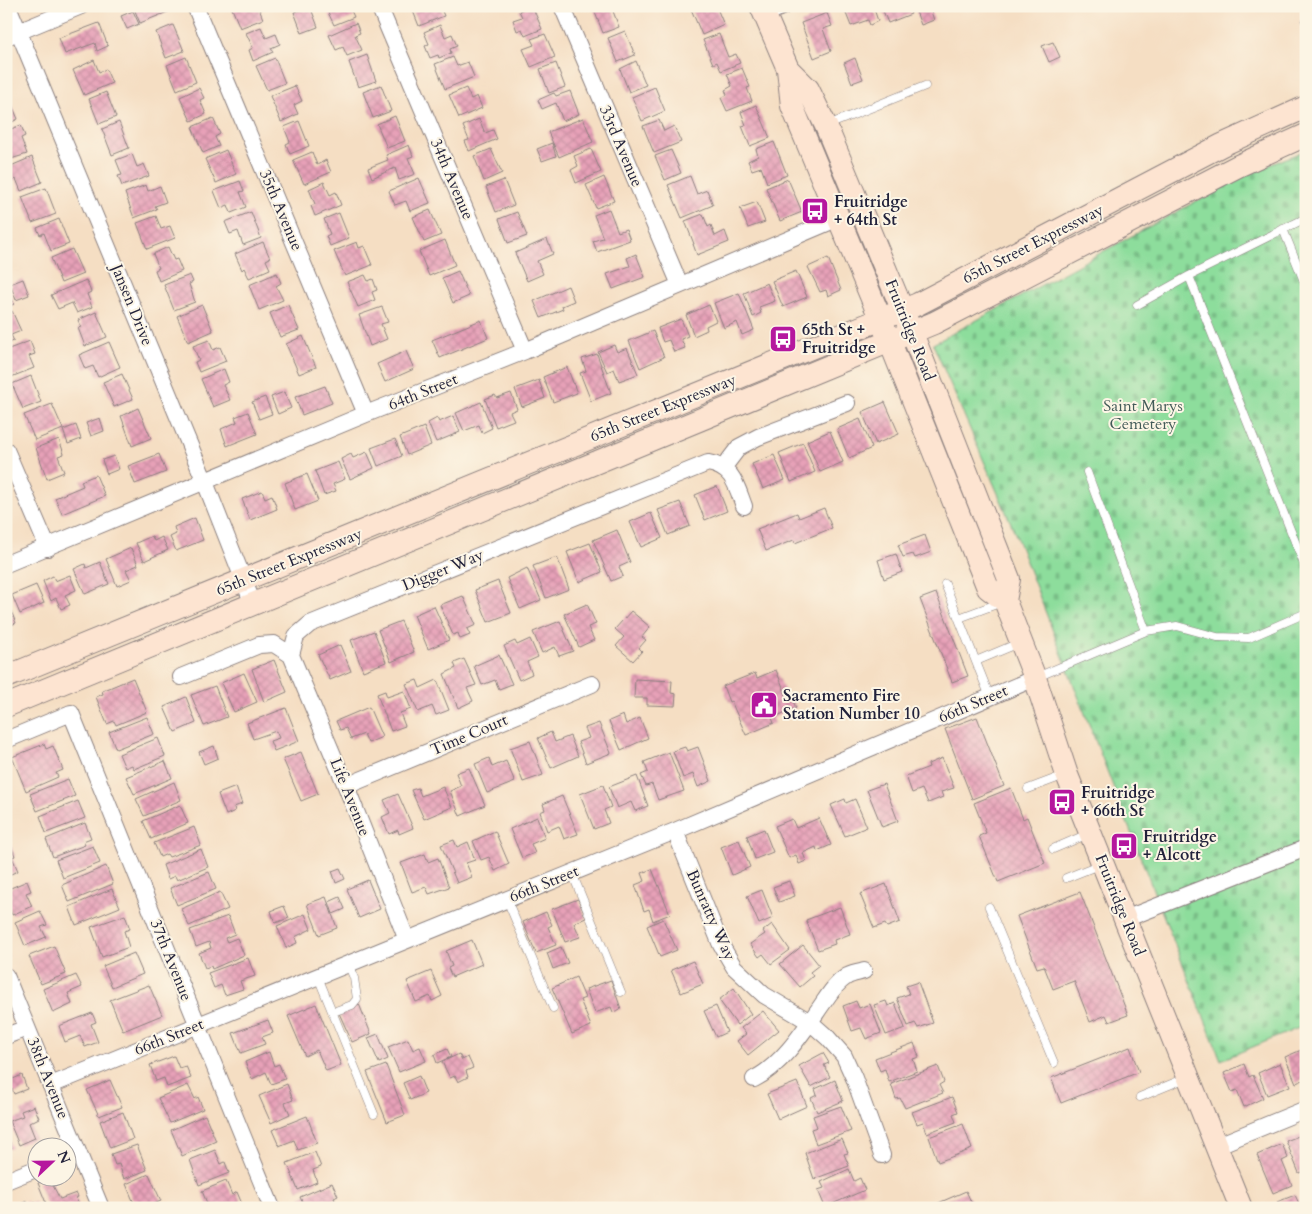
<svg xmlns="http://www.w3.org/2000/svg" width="1312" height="1214" viewBox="0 0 1312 1214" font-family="Cardo,serif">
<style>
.cemetery{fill:url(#cemetery-stones);stroke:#58806c}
.building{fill:url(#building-cross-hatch)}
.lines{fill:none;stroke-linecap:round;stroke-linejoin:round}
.lane-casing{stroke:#8c807f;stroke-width:9}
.street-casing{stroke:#8c807f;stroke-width:18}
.secondary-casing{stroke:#8c807f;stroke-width:24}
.lane{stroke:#fff;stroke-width:8}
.street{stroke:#fff;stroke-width:16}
.secondary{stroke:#fde4d1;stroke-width:22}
.labels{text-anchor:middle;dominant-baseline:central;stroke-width:4;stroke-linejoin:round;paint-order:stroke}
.street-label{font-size:16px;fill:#22223b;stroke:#fcf5e5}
.poi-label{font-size:16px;font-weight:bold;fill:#22223b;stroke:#fcf5e5;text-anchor:start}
.park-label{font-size:16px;fill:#425a58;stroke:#fcf5e5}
</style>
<defs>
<pattern id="cemetery-stones" width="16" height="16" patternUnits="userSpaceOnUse" patternTransform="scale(1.25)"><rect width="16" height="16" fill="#8ddd9c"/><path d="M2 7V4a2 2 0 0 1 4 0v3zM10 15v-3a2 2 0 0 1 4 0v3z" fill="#79bd87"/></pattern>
<pattern id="building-cross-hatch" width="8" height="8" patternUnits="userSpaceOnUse" patternTransform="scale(1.25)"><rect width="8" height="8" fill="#e7a1b8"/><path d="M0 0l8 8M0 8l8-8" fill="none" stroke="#c68a9f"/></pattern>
</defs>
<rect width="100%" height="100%" fill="#fcf5e5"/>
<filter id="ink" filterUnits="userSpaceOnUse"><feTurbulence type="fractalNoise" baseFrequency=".02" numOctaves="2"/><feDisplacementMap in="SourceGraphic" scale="10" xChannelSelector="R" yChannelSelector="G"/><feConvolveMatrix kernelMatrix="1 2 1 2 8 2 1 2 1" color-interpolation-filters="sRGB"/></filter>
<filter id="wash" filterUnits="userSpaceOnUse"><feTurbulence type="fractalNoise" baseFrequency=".0096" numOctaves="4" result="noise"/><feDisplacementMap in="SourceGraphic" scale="20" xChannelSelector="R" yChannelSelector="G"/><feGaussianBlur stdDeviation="1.12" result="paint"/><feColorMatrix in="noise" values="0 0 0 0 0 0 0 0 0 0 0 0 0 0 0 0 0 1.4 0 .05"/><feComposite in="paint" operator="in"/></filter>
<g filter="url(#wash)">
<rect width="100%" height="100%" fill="#f5dec3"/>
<path class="cemetery" d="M1306 150V1025L1221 1060 1156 897 1013 528 933 344 1104 251 1245 175Z"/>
<g id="blocks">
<path class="building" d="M133 6H168L170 11 140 23Z
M231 6H258L263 19 240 28Z
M310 6 318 27 302 33 294 12Z
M325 6H349L354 17 334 25Z
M411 6H440L444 16 419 26Z
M530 6H532L542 29 525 36 522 29 517 31 513 20 522 17 519 11Z
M604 6H611L619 27 603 33 594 10Z
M699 6H716L724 25 702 35 691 9Z
M856 6H873L878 21 870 25 868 20 851 26 845 11Z
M881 6H908L911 14 888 23Z
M914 6H929L934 20 921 25Z
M133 11 139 24 127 29 121 16Z
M827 13 832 26 823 29 831 51 814 58 801 23Z
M1306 18V32L1301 20Z
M99 23 108 46 97 51 95 43 65 54 59 38Z
M356 23 360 33 355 35 362 50 347 56 343 47 336 50 329 35Z
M173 25 184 51 166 58 156 32Z
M440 25 445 37 452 34 457 46 450 49 451 53 439 58 438 55 430 58 425 46 429 44 424 32Z
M261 27 266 38 276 34 280 44 271 48 273 52 253 61 249 50 253 48 246 33Z
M625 31 635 55 618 62 608 38Z
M545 34 555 57 531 67 523 49 534 45 531 39Z
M719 34 728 57 736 54 740 63 721 71 717 62 713 64 703 40Z
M1053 42 1060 57 1049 62 1042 46Z
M367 55 376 81 358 87 349 62Z
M186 57 196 82 177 90 167 65Z
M453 57 457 66 468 62 474 77 445 89 435 64Z
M275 58 285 83 267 90 256 66Z
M855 58 863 79 852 83 844 63Z
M94 60 99 72 106 69 112 83 84 95 73 70Z
M636 61 646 85 629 92 620 69Z
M556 63 565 87 549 93 540 69Z
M742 68 750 87 747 88 752 101 727 111 721 98 727 95 725 90 732 86 727 74Z
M381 85 391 111 373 118 363 92Z
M295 86 302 101 294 105 298 114 281 122 270 96Z
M655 87 665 111 642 121 632 97Z
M199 88 204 98 200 100 206 114 191 121 180 97Z
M466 88 471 99 477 96 482 108 459 118 449 95Z
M6 91 18 119 6 125Z
M570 91 579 114 563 121 556 103 542 109 538 100 554 93 556 96Z
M106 92 116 117 99 124 89 99Z
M756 105 770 138 750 146 742 126 746 125 741 112Z
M395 116 405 141 387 148 377 124Z
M213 118 220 134 215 137 219 146 203 153 192 127Z
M583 118 593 142 559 157 548 132Z
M479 119 485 133 493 130 497 139 469 151 465 141 469 140 463 126Z
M659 120 664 131 674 126 681 142 654 153 643 126Z
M299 121 309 146 290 154 286 144 290 142 284 127Z
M119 122 129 148 112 155 102 129Z
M21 125 25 136 21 138 27 154 11 159 6 148V131Z
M774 142 787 175 767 183 761 167 752 170 748 161 758 156 756 149Z
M552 143 556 156 542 161 537 149Z
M409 145 413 156 408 158 415 174 399 180 395 168 372 178 368 168 388 160 386 155Z
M491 149 502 173 484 181 474 156Z
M591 149 601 172 576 183 571 170 578 166 574 156Z
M226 150 236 174 216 183 205 159Z
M671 150 681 173 665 180 655 156Z
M312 152 317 165 326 160 331 172 304 184 293 160Z
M132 154 137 167 144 164 149 176 122 186 118 176 122 175 116 160Z
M32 157 42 182 21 191 16 179 9 183 6 177V168Z
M690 176 697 194 707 190 713 205 682 218 668 185Z
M604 177 614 201 596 208 586 185Z
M419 178 430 203 410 211 406 201 395 205 389 191Z
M788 179 802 212 780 221 766 188Z
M504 180 514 205 496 212 486 187Z
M240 181 244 191 240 192 246 207 231 213 228 205 221 208 214 191Z
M324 182 330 195 336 192 341 205 315 216 311 206 315 204 309 189Z
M146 185 148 191 160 186 166 202 155 206 157 209 134 218 125 193Z
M46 188 56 214 32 223 22 197Z
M757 202 765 222 748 228 740 208Z
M609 209 618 232 626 229 630 240 597 252 593 241 603 238 594 215Z
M430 210 441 235 424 242 413 217Z
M251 212 261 238 243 245 238 231 230 234 225 222Z
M517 212 527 236 508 243 499 219Z
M339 213 349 238 330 246 326 236 330 234 324 219Z
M703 214 708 227 711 225 715 236 725 231 729 242 697 255 693 244H694L685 221Z
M156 216 161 229 170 226 175 238 147 249 137 223Z
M59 219 69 244 51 251 44 233 40 235 37 228Z
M547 239 553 254 537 261 543 274 527 281 515 253Z
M445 240 455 265 429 276 419 251Z
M263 242 270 258 266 260 270 269 249 278 244 268 242 270 235 254Z
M357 242 359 248 364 246 372 265 345 276 334 251Z
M168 247 174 260 177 259 182 271 159 281 155 270 159 268 153 254Z
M72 249 83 274 61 283 51 258Z
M636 254 645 277 613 289 607 274 630 266 627 258Z
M828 258 841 290 828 296 826 290 820 292 808 267Z
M458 271 469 296 453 303 442 278Z
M796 271 807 297 783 307 772 281Z
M277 273 281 283 276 286 283 300 259 310 249 285Z
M190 275 193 282 189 284 195 302 174 310 164 285Z
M365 275 368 281 373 279 377 290 372 292 375 300 358 307 347 282Z
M23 279 29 295 16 300 10 284Z
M86 280 91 292 87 294 92 307 77 313 72 303 58 309 51 295Z
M767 283 775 301 759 307 761 313 753 317 744 293Z
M568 286 574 301 562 306 563 309 541 318 534 301Z
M6 287 14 304 6 308Z
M739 293 754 330 742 335 737 322 724 328 714 303Z
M202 305 213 331 188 342 177 316Z
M288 305 299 330 280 337 270 313Z
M709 305 716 321 706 326 707 330 694 336 686 315Z
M382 307 388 322 381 324 387 339 370 346 359 315Z
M12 311 21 331 11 335 14 341 6 344V314Z
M96 312 107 337 85 346 78 328 81 327 78 320Z
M681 319 688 336 681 339 685 348 674 352 669 340 663 342 658 328Z
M481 320 488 338 440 358 432 340Z
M653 331 664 357 640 368 629 341Z
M303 336 316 367 299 374 286 344Z
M209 340 213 350 220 347 226 361 199 372 195 362 199 360 193 346Z
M30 341 35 354 29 356 34 368 6 379V367L8 366 6 350Z
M109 342 120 367 98 377 93 366 85 369 79 355Z
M614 345 617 352 627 348 638 374 619 381 614 369 607 372 598 352Z
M406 351 414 369 385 382 377 364Z
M597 354 611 393 591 401 580 373 586 371 582 359Z
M567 367 577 393 553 402 543 377Z
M224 369 229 382 223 385 230 400 213 407 201 379Z
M122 374 133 399 114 407 103 382Z
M31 376 41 402 23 409 12 384Z
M539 380 545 398 522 407 515 389Z
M325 386 332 403 302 415 295 397Z
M284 392 291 408 278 414 271 397Z
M511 393 517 409 510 412 514 420 496 427 485 399 495 395 497 398Z
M265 397 272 414 259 419 252 402Z
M481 402 492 428 482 433 479 425 464 431 456 413Z
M885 402 899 434 876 444 862 412Z
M52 404 63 429 35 440 24 415Z
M138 408 151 438 132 446 121 416Z
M248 412 257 434 227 446 221 429 237 422 235 417Z
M453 416 460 432 436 442 428 423 437 418 439 422Z
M100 418 104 431 91 436 86 423Z
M860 419 872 448 849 458 837 429Z
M76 425 81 439 68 444 63 430Z
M424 427 431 445 407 455 400 437Z
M830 431 843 462 820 472 807 441Z
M59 439 64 454 58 456 64 472 47 479 36 448Z
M395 439 402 456 378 466 371 448Z
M803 443 815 472 791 482 779 453Z
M367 452 374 468 350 479 341 459 351 454 353 458Z
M159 454 166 472 135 484 128 466Z
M774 455 785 480 763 489 752 464Z
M114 456 119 469 107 474 102 460Z
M338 462 345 479 333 484 336 491 324 495 315 471Z
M307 474 318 501 295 510 285 483Z
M96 475 105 496 62 514 55 498 83 486 81 481Z
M717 486 727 511 705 520 695 495Z
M262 491 265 498 272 495 277 509 250 520 242 499Z
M680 502 690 526 668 535 658 510Z
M824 508 832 528 795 543 794 540 766 551 757 529 797 513 799 518Z
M651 513 662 538 641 547 630 522Z
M195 518 203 540 176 551 170 537 176 534 174 527Z
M617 530 630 562 619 567 623 576 611 581 593 540Z
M925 535 931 552 915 558 913 554 903 557 898 545Z
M152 536 154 541 162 537 168 550 144 561 136 543Z
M590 543 602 572 579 582 567 552Z
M131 548 138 565 126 570 131 580 117 586 106 559Z
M896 554 902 572 884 579 878 560Z
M557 557 569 589 546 598 533 566Z
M100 562 109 584 85 594 74 569 85 564 86 568Z
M527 568 541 600 520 609 507 578Z
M70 575 76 590 65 595 70 605 61 609 56 598 51 601 43 581 53 576 55 581Z
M498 581 511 613 488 622 475 590Z
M36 585 44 603 20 614 12 595Z
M936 593 968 676 952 682 920 599Z
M463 596 476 625 467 629 470 635 460 639 458 633 453 635 440 605Z
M6 599 16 623 6 627Z
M587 604 596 624 588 627 594 640 579 647 564 614Z
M434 606 449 640 428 649 414 615Z
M631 611 650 627 642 637 646 640 639 648 642 651 633 661 616 646 624 637 615 629Z
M401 621 414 652 391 662 378 630Z
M560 621 573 651 559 656 555 647 542 653 533 632Z
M374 631 386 662 363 671 351 640Z
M530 639 538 657 527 662 532 674 519 680 504 646 515 641 517 645Z
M340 645 351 671 330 680 318 655Z
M499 655 512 684 499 689 495 680 482 685 474 666Z
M464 659 476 685 467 688 473 701 458 708 444 674 456 668 454 663Z
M274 660 287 692 264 702 252 669Z
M776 670 787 697 791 696 796 708 772 718 774 723 746 735 731 701 729 702 723 686 755 673 757 678Z
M244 673 257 702 234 712 221 683Z
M133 678 147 712 116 725 114 721 107 724 96 697 103 694 102 691Z
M635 679 672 681 671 693 676 694 675 706 647 705V698H634Z
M417 680 420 688 437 680 449 710 436 715 432 706 418 712 406 684Z
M215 686 227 717 204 726 191 695Z
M385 691 387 697 404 691 411 709 400 713 405 726 391 731 377 694Z
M186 697 196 723 175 732 164 707Z
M369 707 382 737 368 743 364 734 351 739 346 728 340 730 336 721Z
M286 708 299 741 274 751 270 741 279 738 276 731 253 739 247 723Z
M623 715 626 724 640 718 648 738 621 750 609 721Z
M147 717 154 734 116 749 109 732Z
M977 717 1004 786 972 799 945 729Z
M599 723 611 753 586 763 578 742 589 738 585 728Z
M551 732 555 742 570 736 578 756 551 768 538 738Z
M158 738 165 756 134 769 132 765 125 768 119 754Z
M530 741 543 775 523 782 510 748Z
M44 744 46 749 53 746 63 770 56 773 58 777 26 791 12 757Z
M214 746 218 758 204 764 199 752Z
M685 747 687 751 698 747 711 781 698 787 693 774 683 778 673 751Z
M301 752 318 794 301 801 283 759Z
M669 752 684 791 658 800 652 784 646 786 641 775 648 772 644 762Z
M489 758 492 767 506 761 515 782 487 793 475 764Z
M942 758 954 788 941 792 943 797 928 803 922 789 912 793 906 776 929 767 928 764Z
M165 761 172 778 134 794 126 777Z
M469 768 485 805 460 816 450 791 461 786 456 773Z
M637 776 648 806 635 811 631 802 617 808 609 787Z
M68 779 75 796 37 811 30 794Z
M174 782 181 800 144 816 136 799Z
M884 784 898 821 882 827 867 790Z
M603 785 611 807 604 810 609 823 594 829 580 794Z
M236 787 242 804 234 807 235 811 226 815 218 794Z
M443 787 452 807 424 819 411 790 418 788 421 796Z
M1011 788 1023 819 1027 817 1045 863 998 882 979 836 986 833 974 803Z
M398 794 413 828 399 834 398 830 389 834 382 817 390 813 384 800Z
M562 796 578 834 564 839 559 826 547 831 540 812 545 810 543 804Z
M845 799 846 803 855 799 867 827 845 836 831 805Z
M78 801 85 818 46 833 40 816Z
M180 805 188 823 151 839 143 821Z
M537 817 545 838 531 844 535 853 522 858 510 829Z
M819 818 831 845 817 851 816 847 803 853 806 861 799 864 796 855 789 858 775 826 792 819 796 828Z
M85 823 91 838 83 841 85 845 53 857 46 839Z
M194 827 201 845 169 857 167 854 160 857 154 843Z
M764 829 773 852 755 859 747 836Z
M495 831 509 864 495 871 489 857 481 860 473 841Z
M454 840 457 847 468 842 475 860 466 863 472 877 457 883 441 845Z
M739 840 750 867 732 875 721 847Z
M11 846 15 856 12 857 18 871 6 876V848Z
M93 846 100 863 63 878 56 860Z
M201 849 208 867 177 880 175 876 168 879 163 865Z
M425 854 428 862 438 858 449 887 429 894 426 887 412 892 401 863Z
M106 866 113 884 69 902 62 885Z
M340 868 345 879 336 883 332 871Z
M652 869 670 914 653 921 649 909 644 911 635 885 645 881 642 873Z
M209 872 216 889 177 905 170 888Z
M368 880 380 909 359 918 347 889Z
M27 881 31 891 26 893 32 906 12 915 6 901V890Z
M789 881 795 896 779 902 773 887Z
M886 884 900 922 887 927 885 924 874 928 860 894Z
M112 889 120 907 76 925 69 907Z
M762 890 773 918 759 924 747 896Z
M220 892 228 909 189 926 181 909Z
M1080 892 1128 1015 1109 1022 1106 1015 1090 1022 1074 981 1053 989 1044 966 1037 968 1017 916Z
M326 897 337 928 319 935 307 904Z
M340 897 345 909 333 914 329 902Z
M578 899 586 918 574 923 580 937 565 942 552 909Z
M284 906 289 918 275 923 271 911Z
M840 907 850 934 834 940 835 944 818 950 806 920Z
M40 911 47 925 41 927 46 937 25 946 15 922Z
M546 912 552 925 548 927 556 945 536 953 523 922Z
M305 914 311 929 295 937 297 943 286 948 277 926Z
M125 915 130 929 124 931 129 947 102 957 91 927Z
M228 916 235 934 225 938 227 942 237 938 244 955 212 969 211 966 205 968 199 953 211 948 209 942 196 947 190 930Z
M663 919 677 950 660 957 647 926Z
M772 924 790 950 771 964 763 954 759 957 750 944 765 934 763 931Z
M472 940 482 964 452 977 448 968 452 966 446 951Z
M803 945 819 965 810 972 813 976 800 987 780 964Z
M54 946 66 974 41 984 29 956Z
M561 947 568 963 553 969 547 953Z
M134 953 143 974 112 987 103 966Z
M248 958 255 976 240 981 243 989 225 995 221 985 214 988 208 973Z
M693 961 703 984 681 993 671 970Z
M431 971 442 996 432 1001 430 996 416 1002 407 981Z
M76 975 82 987 68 993 72 1004 53 1013 43 989Z
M576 977 585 998 580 1000 591 1026 572 1034 552 988Z
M611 980 621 1009 613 1012 611 1007 595 1013 586 989Z
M918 982 933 1023 918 1028 915 1023 908 1026 897 998 909 994 906 986Z
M149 985 162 1015 123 1031 110 1000Z
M734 988 751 1014 737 1025 719 1000Z
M856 1001 859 1008 870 1004 881 1033 866 1039 861 1028 852 1031 843 1006Z
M886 1001 888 1006 895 1003 905 1028 886 1035 874 1005Z
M316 1004 341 1065 326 1071 317 1050 305 1056 288 1016Z
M359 1004 371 1034 352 1042 339 1013Z
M716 1006 727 1032 716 1037 704 1011Z
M763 1011 779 1030 748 1055 737 1041 746 1034 741 1028Z
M92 1013 96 1022 91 1024 98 1042 85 1047 80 1036 65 1042 59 1026Z
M268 1020 273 1033 262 1037 265 1044 241 1053 233 1033Z
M378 1034 388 1059 379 1063 368 1038Z
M408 1039 413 1050 420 1047 426 1061 399 1072 388 1047Z
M914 1043 919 1057 913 1059 917 1071 889 1082 885 1069 880 1071 875 1058Z
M1130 1047 1139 1072 1061 1103 1051 1078Z
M1306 1048V1079L1296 1083 1285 1057Z
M447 1049 451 1057 437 1063 434 1055Z
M269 1052 274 1066 279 1064 285 1079 271 1084 266 1072 252 1079 245 1062Z
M823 1053 829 1063 824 1065 830 1077 811 1087 799 1066Z
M459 1054 462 1060 468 1057 473 1068 466 1071 468 1077 458 1082 455 1076 450 1078 442 1062Z
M174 1056 179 1068 186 1066 191 1078 167 1087 164 1078 156 1081 150 1065Z
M1280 1063 1290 1086 1267 1095 1258 1073Z
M6 1064 13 1079 22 1075 27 1089 14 1094 12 1089 6 1091Z
M1244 1064 1249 1077 1253 1075 1263 1098 1244 1107 1237 1090 1232 1092 1224 1073Z
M386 1065 405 1115 387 1122 367 1072Z
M938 1066 944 1082 939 1085 943 1093 905 1108 900 1098 896 1099 891 1084Z
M419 1076 426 1093 410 1100 403 1083Z
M110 1080 122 1107 99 1116 87 1090Z
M835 1080 843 1101 817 1112 811 1098 817 1095 815 1089Z
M797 1082 807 1106 778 1119 767 1094Z
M287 1084 293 1100 285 1103 290 1114 271 1123 259 1096Z
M188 1085 195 1099 198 1097 203 1109 170 1123 158 1098Z
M952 1097 958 1112 953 1114 956 1122 927 1133 923 1122 917 1124 912 1112Z
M34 1106 39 1118 29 1123 35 1138 19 1145 9 1121 23 1116 21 1111Z
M841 1106 851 1131 816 1144 811 1129 817 1127 813 1116Z
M123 1112 133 1139 110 1148 100 1121Z
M205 1115 216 1141 182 1156 171 1130Z
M307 1116 317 1143 298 1150 294 1140 279 1146 272 1130Z
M963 1124 972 1149 938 1162 929 1137Z
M6 1133 12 1148 6 1150Z
M1306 1133V1170L1299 1173 1286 1141Z
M842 1139 848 1153 844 1154 849 1166 814 1179 805 1153Z
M1282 1144 1288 1158 1282 1161 1292 1185 1273 1193 1257 1155Z
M137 1145 147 1170 124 1179 119 1164 115 1165 111 1154Z
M215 1150 221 1164 225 1162 229 1173 199 1185 190 1160Z
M315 1152 321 1167 313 1170 317 1182 298 1190 287 1163Z
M849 1169 854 1181 860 1178 865 1190 825 1207 818 1190 824 1188 821 1182Z
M149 1174 161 1201 145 1208H136L126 1184Z
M49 1178 60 1199 76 1193 78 1197 76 1198 80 1208H48L38 1183Z
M226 1181 232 1195 237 1192 242 1204 233 1208H209L202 1191Z
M332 1183 338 1196 334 1198 338 1208H322L321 1206 305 1208 300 1197Z
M966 1191 974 1208H927Z
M1295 1195 1301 1208H1280L1277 1202Z
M27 1201 28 1204 35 1202 37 1208H11Z"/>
</g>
</g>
<g filter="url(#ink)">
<use href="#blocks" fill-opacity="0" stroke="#8c807f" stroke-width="1"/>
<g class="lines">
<g class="lane-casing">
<path id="lane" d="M828 125 925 86
M1283 229 1306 286
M1189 276 1306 569
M1137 305 1189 276 1306 218
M1087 472 1146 631
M945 584 990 697
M959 618 1002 602
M976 661 1019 643
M1037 677 1146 631 1177 626 1217 637 1249 638 1306 613
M1028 789 1065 775
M1053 849 1088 834
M572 873 621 992
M1066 878 1101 864
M507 900 553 1008
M989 907 1054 1063
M318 977 374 1114
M333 1012 352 1005 357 999 354 978 348 964
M1140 1097 1186 1078"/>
</g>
<g class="street-casing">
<path id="street" d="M8 6 205 482 253 604
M195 6 366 414
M379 6 525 351
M562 6 680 285
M765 14 784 6
M6 37 81 6
M6 450 48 548
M723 468 739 447 758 437 847 403
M6 564 366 414 525 351 839 218
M291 655 296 636 310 624 708 463C733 467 736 485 744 506
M291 655 346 786 407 940
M181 677 259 645 274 644 291 655
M6 740 71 713 272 1208
M346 786 592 684
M675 831 721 945 734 967 764 995 810 1022 828 1038 844 1056 854 1078 882 1155
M1125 919 1306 848
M6 976 101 1208
M6 1036 27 1028
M754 1079C782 1065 803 1032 821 1006 828 996 835 984 846 977 850 974 858 973 864 971
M51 1085 675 831 1035 678
M1216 1146 1306 1109
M6 1181 38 1168"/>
</g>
<g class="secondary-casing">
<path id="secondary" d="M761 6 788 69 792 106 890 342 988 588 1005 601
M788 69 808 89 826 126 912 333 1009 579 1005 601 1035 678 1067 775 1241 1208
M6 677 918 304 1222 145 1306 107
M6 706 934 323 1238 166 1306 135"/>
</g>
<use href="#lane" class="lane"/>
<use href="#street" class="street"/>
<use href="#secondary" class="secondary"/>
</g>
</g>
<defs>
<g id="bus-square" transform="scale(1.4375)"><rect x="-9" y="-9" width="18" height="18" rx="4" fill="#b5179e" stroke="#fcf5e5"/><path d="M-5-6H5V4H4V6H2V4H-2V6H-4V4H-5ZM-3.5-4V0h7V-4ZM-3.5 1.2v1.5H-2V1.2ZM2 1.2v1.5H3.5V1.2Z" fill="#fff"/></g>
<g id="civic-square" transform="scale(1.4375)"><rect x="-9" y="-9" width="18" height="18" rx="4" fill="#b5179e" stroke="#fcf5e5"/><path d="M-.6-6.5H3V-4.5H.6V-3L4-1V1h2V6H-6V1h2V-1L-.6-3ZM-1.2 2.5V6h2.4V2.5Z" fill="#fff"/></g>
</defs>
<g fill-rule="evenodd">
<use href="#bus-square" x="815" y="211"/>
<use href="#bus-square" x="783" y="339"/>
<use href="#civic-square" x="764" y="705"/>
<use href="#bus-square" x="1062" y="802"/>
<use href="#bus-square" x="1124" y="846"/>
</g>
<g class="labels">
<g class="street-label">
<text transform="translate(621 146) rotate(67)">33rd Avenue</text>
<text transform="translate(452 179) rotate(67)">34th Avenue</text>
<text transform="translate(281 210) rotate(67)">35th Avenue</text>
<text transform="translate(1033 244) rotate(-27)">65th Street Expressway</text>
<text transform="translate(132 305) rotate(68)">Jansen Drive</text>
<text transform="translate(910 330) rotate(68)">Fruitridge Road</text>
<text transform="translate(423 392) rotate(-22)">64th Street</text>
<text transform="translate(663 408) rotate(-22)">65th Street Expressway</text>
<text transform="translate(289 562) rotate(-22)">65th Street Expressway</text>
<text transform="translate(443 570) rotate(-22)">Digger Way</text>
<text transform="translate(973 704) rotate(-23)">66th Street</text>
<text transform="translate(469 735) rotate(-23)">Time Court</text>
<text transform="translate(350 797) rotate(68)">Life Avenue</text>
<text transform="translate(544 884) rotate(-22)">66th Street</text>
<text transform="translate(1120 905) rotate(68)">Fruitridge Road</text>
<text transform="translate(711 915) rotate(66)">Bunratty Way</text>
<text transform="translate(171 960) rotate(68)">37th Avenue</text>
<text transform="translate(169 1037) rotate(-22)">66th Street</text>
<text transform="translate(48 1078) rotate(68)">38th Avenue</text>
</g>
<g class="poi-label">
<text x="834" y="202">Fruitridge<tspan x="834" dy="18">+ 64th St</tspan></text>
<text x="802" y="330">65th St +<tspan x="802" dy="18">Fruitridge</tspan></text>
<text x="783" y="696">Sacramento Fire<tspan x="783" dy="18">Station Number 10</tspan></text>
<text x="1081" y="793">Fruitridge<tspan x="1081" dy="18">+ 66th St</tspan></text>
<text x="1143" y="837">Fruitridge<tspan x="1143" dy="18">+ Alcott</tspan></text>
</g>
<g class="park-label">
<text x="1143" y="406">Saint Marys<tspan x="1143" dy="18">Cemetery</tspan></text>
</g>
</g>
<rect width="1312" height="1214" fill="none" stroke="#fcf5e5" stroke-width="25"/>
<g transform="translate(52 1162) rotate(68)"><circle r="24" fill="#fcf5e5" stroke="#a5a1a1"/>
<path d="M0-4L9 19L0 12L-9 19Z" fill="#b5179e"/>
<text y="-8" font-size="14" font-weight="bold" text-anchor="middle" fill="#22223b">N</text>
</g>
</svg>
